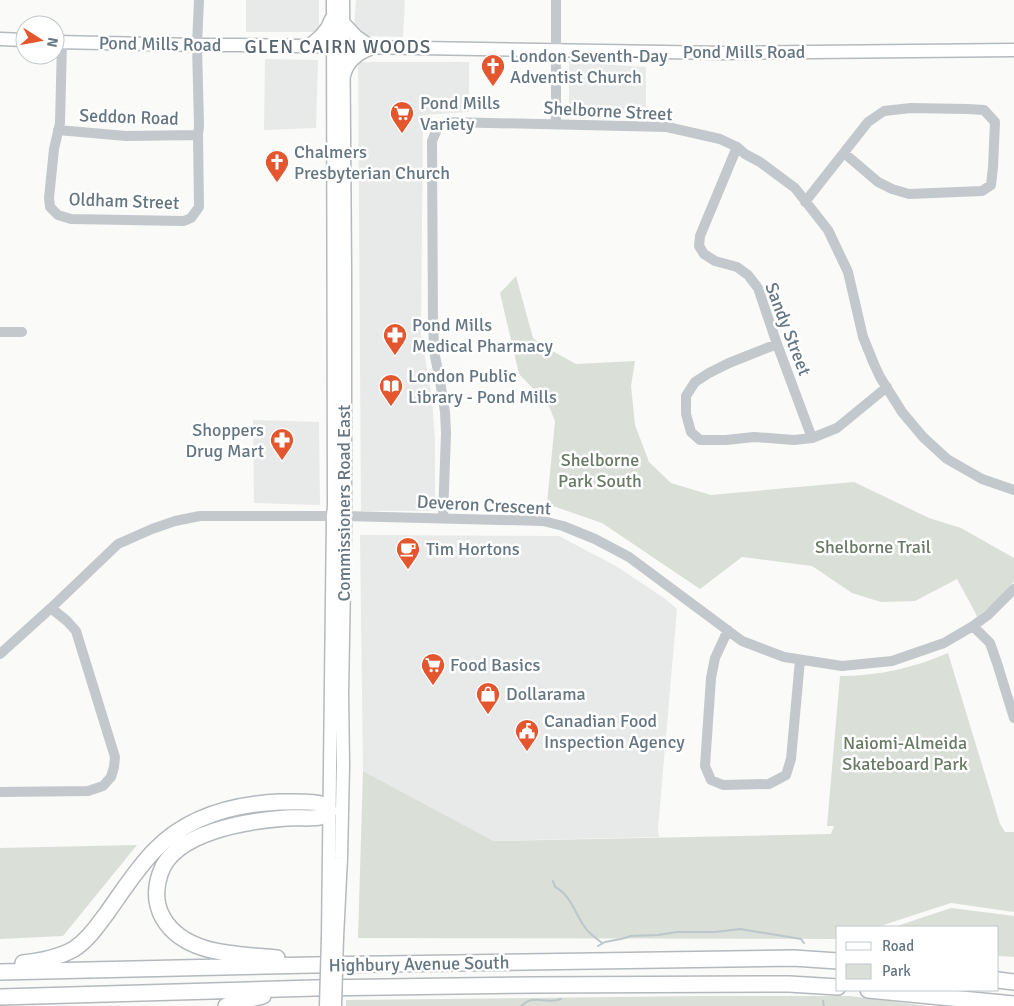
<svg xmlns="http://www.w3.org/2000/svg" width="1014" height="1006" viewBox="0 0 1014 1006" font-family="Signika,sans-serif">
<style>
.built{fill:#e8e9e9}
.green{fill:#dadfd7}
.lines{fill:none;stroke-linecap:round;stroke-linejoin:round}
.stream{stroke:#bbc7cb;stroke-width:2}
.major-casing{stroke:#b5babe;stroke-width:15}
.highway-casing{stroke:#b4b9bd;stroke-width:18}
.minor{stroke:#c3c8cc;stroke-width:10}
.major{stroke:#fff;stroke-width:12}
.highway{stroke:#fff;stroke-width:15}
.major-bridge-casing{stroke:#b5babe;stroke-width:15;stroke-linecap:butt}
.major-bridge{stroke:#fff;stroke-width:12}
.labels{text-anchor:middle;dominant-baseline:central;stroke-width:5;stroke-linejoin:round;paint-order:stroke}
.street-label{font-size:18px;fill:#657683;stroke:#fff}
.poi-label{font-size:18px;fill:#657683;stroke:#fff;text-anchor:start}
.park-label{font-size:18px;fill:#687a64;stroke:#fff}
.neighbourhood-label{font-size:19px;letter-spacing:1px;fill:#57646e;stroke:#fff}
</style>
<rect width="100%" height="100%" fill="#fafaf8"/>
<path class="built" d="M246 0H319V32H246Z
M356 0H405L403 37 366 36 354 27Z
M265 59 318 60 316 128 264 130Z
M358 62H469V112L423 115 421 334 432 399 435 440V511H361Z
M569 62 646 67V112L569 114Z
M253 420 319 422 320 505 254 503Z
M360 535 559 536 616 566 664 598 677 609 658 829 659 837 492 841 363 771Z"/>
<path class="green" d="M516 276 533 338 547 348 576 364 635 361 631 386 635 425 649 462 671 483 711 495 854 482 929 518 961 528 1014 558V582L994 603 977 617 975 612 957 579 915 601 881 602 852 593 812 566 742 557 700 589 602 523 547 504 555 421 548 404 519 374 500 293Z
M948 653 1000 824 1005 832H1014V912L951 903 877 927H838V939L358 938 363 771 493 841 831 834 834 826H827L840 676C877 676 914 668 948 653Z
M137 845 63 936 0 939V848Z
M951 908 1014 916V957L998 956V927H894Z
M704 996H850L927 1006H346V1000Z"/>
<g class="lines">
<path class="stream" d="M553 881 555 887C570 894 575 913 584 926 589 934 595 937 602 943
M598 946 605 942 621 939 631 936 658 935 677 932H715L740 929 801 939 804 943
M823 1001 824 1006
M521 1006C524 1004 526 1002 528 1001 539 997 550 1004 561 999"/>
<g class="major-casing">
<path id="major" d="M343 22 357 37 373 48
M0 39 25 40
M55 42 197 45H239L724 53 1014 50
M307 47C317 39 327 32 331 19
M344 76C347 62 357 54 370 49
M337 937 341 858 343 765 342 693 345 527V272L343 0
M328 938 333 516 334 506 333 0"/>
</g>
<g class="highway-casing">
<path id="highway" d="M23 963C41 961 58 958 74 949 88 940 97 926 107 913 122 892 137 868 155 850 188 816 234 804 280 802 287 802 315 801 321 804 325 805 327 808 329 811 327 813 323 816 320 817 311 819 296 817 286 818 247 821 173 832 160 874 155 889 155 904 163 918 185 956 239 954 277 958
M0 972 313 965 793 958 838 961
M998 980 1014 982
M868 990 1014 1004
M0 997 314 988 535 985 789 984 838 987
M226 1006 241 1001 263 996"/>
</g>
<path class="minor" d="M62 42 60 123 54 149 49 198 50 207 58 215 71 219 184 221 191 218 199 207 198 135 199 126 197 45 199 0
M556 124V0
M58 130 126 136 198 135
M737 147 700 236 699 246 704 254 715 261 737 267 748 275 758 288 777 344 812 438
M805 202 868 122 884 111 911 108 968 109 984 110 995 122 993 167 991 185 982 191 909 194 892 189 878 182 844 153
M0 332H22
M777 344 729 363 709 373 695 382 686 396V414L691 432 700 440H726L754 437 794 440 812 438 837 428 887 387
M443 518 446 433 445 412 440 381 435 356 433 328 432 141 438 127 448 122 667 127 720 139 737 147 745 154 760 162 795 188 828 230 848 272 863 337 874 364 880 377 902 412 923 437 947 459 982 479 1014 490
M973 626 990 643 997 663 1014 718
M728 630 715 658 711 678 705 766 711 780 723 785 769 784 786 775 791 759 800 660
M0 654 51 608 118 544 152 529 175 521 200 516H345L543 521 563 526 595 539 629 557 742 641 784 657 842 666 892 661 944 643 973 626 988 615 1014 589
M0 792 88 791 103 786 111 777 114 767 115 757 76 631 67 621 51 608"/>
<use href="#major" class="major"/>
<use href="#highway" class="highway"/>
<g class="major-bridge-casing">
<path id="major-bridge" d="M326 1006 328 938
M335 1006 337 937"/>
</g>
<use href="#major-bridge" class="major-bridge"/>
</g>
<defs>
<g id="church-pin" transform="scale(1.25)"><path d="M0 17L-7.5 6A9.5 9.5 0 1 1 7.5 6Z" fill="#e4572e" stroke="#fff"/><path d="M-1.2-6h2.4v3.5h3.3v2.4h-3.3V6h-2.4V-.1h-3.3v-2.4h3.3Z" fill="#fff"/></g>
<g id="supermarket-pin" transform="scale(1.25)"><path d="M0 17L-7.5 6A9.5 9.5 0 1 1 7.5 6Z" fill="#e4572e" stroke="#fff"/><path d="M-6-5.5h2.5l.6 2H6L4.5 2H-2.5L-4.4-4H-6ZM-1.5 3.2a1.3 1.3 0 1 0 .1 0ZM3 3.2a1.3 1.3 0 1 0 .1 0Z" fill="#fff"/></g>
<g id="pharmacy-pin" transform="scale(1.25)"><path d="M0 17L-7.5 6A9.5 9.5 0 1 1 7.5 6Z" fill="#e4572e" stroke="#fff"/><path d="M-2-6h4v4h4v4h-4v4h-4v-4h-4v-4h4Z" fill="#fff"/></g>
<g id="library-pin" transform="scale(1.25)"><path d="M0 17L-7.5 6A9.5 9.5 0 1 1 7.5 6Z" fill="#e4572e" stroke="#fff"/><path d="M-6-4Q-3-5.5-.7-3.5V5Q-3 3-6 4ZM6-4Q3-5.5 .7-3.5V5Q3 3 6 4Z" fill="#fff"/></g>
<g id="cafe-pin" transform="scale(1.25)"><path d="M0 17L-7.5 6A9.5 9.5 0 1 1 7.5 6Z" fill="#e4572e" stroke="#fff"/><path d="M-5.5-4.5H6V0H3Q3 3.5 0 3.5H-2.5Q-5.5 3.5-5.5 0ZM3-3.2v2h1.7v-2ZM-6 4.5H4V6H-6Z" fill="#fff"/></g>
<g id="shop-pin" transform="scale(1.25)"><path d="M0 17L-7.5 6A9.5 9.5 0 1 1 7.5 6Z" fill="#e4572e" stroke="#fff"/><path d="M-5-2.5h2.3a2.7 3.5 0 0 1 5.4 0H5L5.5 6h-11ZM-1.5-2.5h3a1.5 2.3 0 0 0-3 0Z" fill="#fff"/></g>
<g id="civic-pin" transform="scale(1.25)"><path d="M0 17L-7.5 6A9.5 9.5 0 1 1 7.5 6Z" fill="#e4572e" stroke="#fff"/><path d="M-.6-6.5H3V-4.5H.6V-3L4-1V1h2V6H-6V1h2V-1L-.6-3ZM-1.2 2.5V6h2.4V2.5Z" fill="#fff"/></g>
</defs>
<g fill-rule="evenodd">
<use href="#church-pin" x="493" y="66"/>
<use href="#supermarket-pin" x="402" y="113"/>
<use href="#church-pin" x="277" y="162"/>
<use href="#pharmacy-pin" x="395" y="335"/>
<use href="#library-pin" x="391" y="386"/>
<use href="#pharmacy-pin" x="282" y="440"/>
<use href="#cafe-pin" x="408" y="549"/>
<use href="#supermarket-pin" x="433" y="665"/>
<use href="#shop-pin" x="488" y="694"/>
<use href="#civic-pin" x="527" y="731"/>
</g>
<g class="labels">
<g class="street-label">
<text transform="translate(160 44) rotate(1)">Pond Mills Road</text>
<text x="744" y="52">Pond Mills Road</text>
<text transform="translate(608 111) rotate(3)">Shelborne Street</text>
<text transform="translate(129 117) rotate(2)">Seddon Road</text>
<text transform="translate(124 201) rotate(2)">Oldham Street</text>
<text transform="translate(788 329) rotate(69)">Sandy Street</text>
<text transform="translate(344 503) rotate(-90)">Commissioners Road East</text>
<text transform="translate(484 505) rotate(3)">Deveron Crescent</text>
<text transform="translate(419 964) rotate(-1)">Highbury Avenue South</text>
</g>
<g class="poi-label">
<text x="510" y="56">London Seventh-Day<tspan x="510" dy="21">Adventist Church</tspan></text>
<text x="420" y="103">Pond Mills<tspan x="420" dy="21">Variety</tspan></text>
<text x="294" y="152">Chalmers<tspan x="294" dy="21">Presbyterian Church</tspan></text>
<text x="412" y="325">Pond Mills<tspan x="412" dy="21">Medical Pharmacy</tspan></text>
<text x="408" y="376">London Public<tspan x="408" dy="21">Library - Pond Mills</tspan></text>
<text x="264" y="430" text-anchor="end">Shoppers<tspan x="264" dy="21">Drug Mart</tspan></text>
<text x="426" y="549">Tim Hortons</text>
<text x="450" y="665">Food Basics</text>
<text x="506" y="694">Dollarama</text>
<text x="544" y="721">Canadian Food<tspan x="544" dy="21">Inspection Agency</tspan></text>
</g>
<g class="park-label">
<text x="600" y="460">Shelborne<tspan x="600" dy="21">Park South</tspan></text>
<text x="873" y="547">Shelborne Trail</text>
<text x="905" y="743">Naiomi-Almeida<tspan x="905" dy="21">Skateboard Park</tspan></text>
</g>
<g class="neighbourhood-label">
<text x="338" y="47">GLEN CAIRN WOODS</text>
</g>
</g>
<rect x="836" y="926" width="162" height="65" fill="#ffffff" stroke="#c1c8cd"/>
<rect x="846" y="942" width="25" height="8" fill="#ffffff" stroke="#c1c8cd"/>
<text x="882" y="951" font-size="15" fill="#657683">Road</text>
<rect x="846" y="964" width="25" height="15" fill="#dadfd7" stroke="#c1c8cd"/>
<text x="882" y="976" font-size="15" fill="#657683">Park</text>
<g transform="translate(40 40) rotate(101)"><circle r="24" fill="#ffffff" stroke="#c1c8cd"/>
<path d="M0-4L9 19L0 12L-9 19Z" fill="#e4572e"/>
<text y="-8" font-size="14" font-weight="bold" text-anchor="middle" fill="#657683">N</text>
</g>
</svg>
